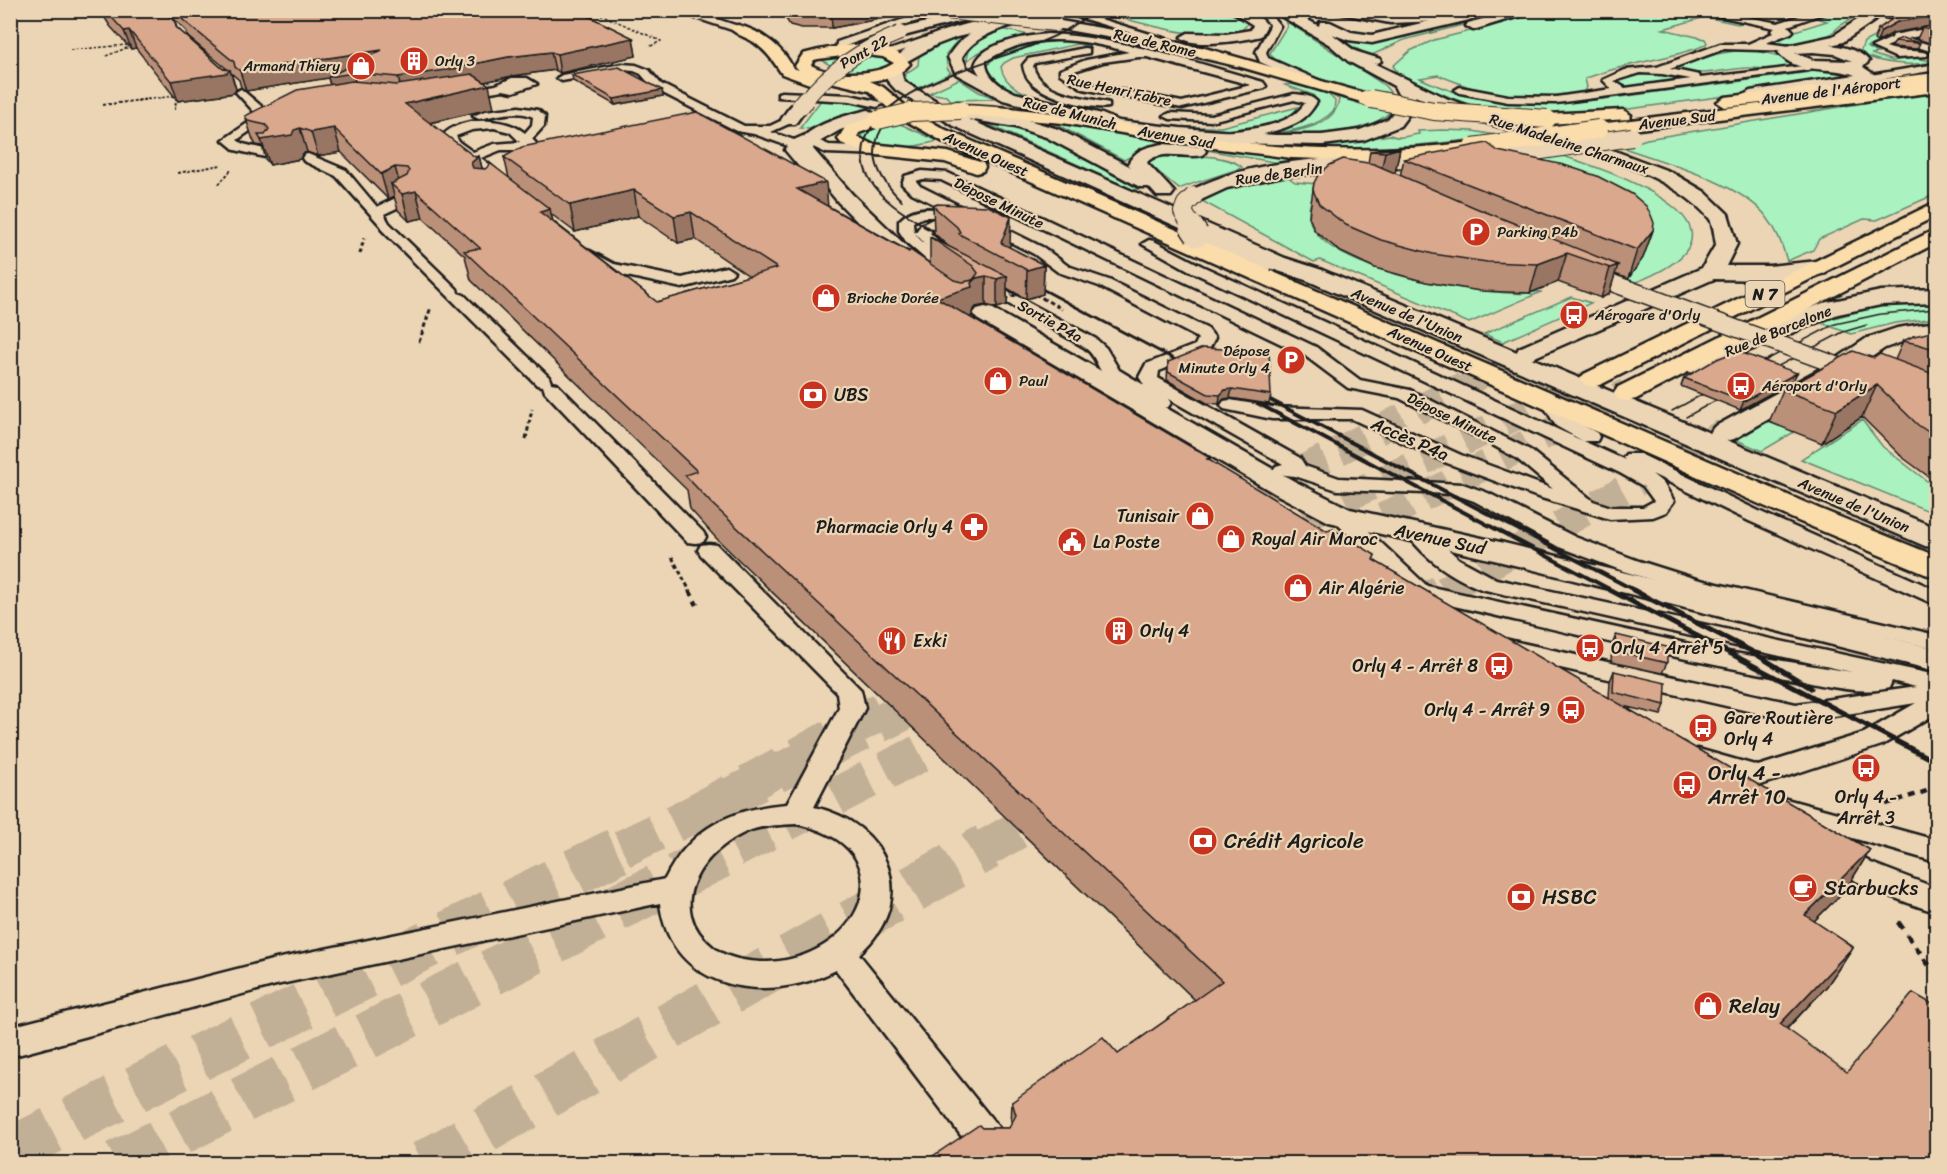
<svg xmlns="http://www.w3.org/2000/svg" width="1947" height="1174" viewBox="0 0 1947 1174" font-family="Sriracha,sans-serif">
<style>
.green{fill:#aaf2bf;stroke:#63876e;stroke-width:1.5}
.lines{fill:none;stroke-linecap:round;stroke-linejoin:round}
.street-tunnel-far3{stroke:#c2b096;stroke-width:23;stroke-dasharray:23 11;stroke-linecap:butt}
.street-tunnel-far2{stroke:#c2b096;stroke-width:29;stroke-dasharray:29 15;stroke-linecap:butt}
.street-tunnel-far1{stroke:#c2b096;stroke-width:38;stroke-dasharray:38 19;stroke-linecap:butt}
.street-tunnel{stroke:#c2b096;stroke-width:47;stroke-dasharray:47 23;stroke-linecap:butt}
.highway-tunnel-far3{stroke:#c2b096;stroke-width:23;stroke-dasharray:23 11;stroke-linecap:butt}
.highway-tunnel-far2{stroke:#c2b096;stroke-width:29;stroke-dasharray:29 15;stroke-linecap:butt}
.highway-tunnel-far1{stroke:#c2b096;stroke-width:38;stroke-dasharray:38 19;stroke-linecap:butt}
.highway-tunnel{stroke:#c2b096;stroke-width:47;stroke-dasharray:47 23;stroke-linecap:butt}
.lane-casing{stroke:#1c1c1c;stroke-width:5}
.street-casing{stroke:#1c1c1c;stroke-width:5}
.secondary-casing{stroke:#1c1c1c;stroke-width:5}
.primary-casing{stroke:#1c1c1c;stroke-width:5}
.highway-casing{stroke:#1c1c1c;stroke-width:5}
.path-far4{stroke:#1c1c1c;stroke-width:1.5;stroke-dasharray:3 2;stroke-linecap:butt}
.path-far3{stroke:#1c1c1c;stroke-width:2;stroke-dasharray:3 2;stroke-linecap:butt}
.path-far2{stroke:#1c1c1c;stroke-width:3;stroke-dasharray:4.5 3;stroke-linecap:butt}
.path-far1{stroke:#1c1c1c;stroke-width:4.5;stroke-dasharray:7 5;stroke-linecap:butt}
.path{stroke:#1c1c1c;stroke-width:5;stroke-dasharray:8 7;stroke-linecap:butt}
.lane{fill:#ecd5b5;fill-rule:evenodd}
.street{fill:#ecd5b5;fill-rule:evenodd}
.secondary{fill:#ecd5b5;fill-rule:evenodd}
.primary{fill:#fbddab;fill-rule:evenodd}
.highway{fill:#fbddab;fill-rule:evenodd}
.tram{stroke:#1c1c1c;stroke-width:1.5}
.rail-far3{stroke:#1c1c1c;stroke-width:2}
.rail-far2{stroke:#1c1c1c;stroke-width:3}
.rail-far1{stroke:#1c1c1c;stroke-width:4}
.rail{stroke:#1c1c1c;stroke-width:5}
.lane-bridge-far1-casing{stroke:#1c1c1c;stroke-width:12;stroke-linecap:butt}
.lane-bridge-casing{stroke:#1c1c1c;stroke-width:19;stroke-linecap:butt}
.street-bridge-far2-casing{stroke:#1c1c1c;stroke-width:16;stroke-linecap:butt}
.street-bridge-far1-casing{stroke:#1c1c1c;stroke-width:20;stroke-linecap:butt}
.street-bridge-casing{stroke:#1c1c1c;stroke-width:26;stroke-linecap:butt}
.primary-bridge-far1-casing{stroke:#1c1c1c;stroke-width:16;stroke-linecap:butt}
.primary-bridge-casing{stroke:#1c1c1c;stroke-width:20;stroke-linecap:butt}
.path-bridge{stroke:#1c1c1c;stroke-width:3;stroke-dasharray:4.5 3;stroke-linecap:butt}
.lane-bridge-far1{stroke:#ecd5b5;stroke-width:10}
.lane-bridge{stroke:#ecd5b5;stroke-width:16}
.street-bridge-far2{stroke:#ecd5b5;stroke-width:14}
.street-bridge-far1{stroke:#ecd5b5;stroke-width:18}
.street-bridge{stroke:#ecd5b5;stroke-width:23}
.primary-bridge-far1{stroke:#fbddab;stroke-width:14}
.primary-bridge{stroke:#fbddab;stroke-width:18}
.wall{fill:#bb9079;stroke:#1c1c1c;stroke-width:1.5;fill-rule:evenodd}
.shaded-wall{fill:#997663;stroke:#1c1c1c;stroke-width:1.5}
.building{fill:#daa88d;stroke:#1c1c1c;stroke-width:1.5}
.labels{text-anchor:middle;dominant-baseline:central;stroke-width:4.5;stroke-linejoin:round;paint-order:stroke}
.far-street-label{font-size:15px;fill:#1c1c1c;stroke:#ecd5b5}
.far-poi-label{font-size:15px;fill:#1c1c1c;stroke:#ecd5b5;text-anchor:start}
.shield{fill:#ecd5b5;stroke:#5a544a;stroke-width:1.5}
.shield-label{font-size:16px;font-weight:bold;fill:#1c1c1c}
.poi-label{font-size:18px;fill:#1c1c1c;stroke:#ecd5b5;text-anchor:start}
.street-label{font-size:18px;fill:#1c1c1c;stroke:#ecd5b5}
.near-poi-label{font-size:21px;fill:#1c1c1c;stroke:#ecd5b5;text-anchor:start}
</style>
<rect width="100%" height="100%" fill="#ecd5b5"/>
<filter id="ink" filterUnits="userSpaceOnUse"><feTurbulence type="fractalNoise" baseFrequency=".0167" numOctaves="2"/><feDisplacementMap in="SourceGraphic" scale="12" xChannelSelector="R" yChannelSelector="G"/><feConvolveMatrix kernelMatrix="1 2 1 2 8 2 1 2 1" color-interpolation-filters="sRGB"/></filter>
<g filter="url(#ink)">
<path class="green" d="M1672 10 1691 14 1697 12 1745 22 1738 24 1705 17 1663 29 1705 39 1707 43C1700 49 1689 50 1681 53 1649 62 1615 66 1585 79L1587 87 1584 93 1562 97H1517L1474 89 1438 75 1420 78C1496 116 1575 103 1656 92 1707 86 1758 79 1810 72L1820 67 1854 74 1853 76 1838 81 1614 111 1553 114 1484 111 1420 85 1398 73 1393 66 1410 51 1434 40 1550 11Z
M1127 11C1151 11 1234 2 1247 24 1233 51 1137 22 1115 16L1130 12Z
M1843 11H1853L1858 15 1841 25 1826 38 1787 45 1760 42 1827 21 1817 18Z
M1277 15 1375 79 1385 86 1396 99C1374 95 1276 71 1270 53L1287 26 1285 21Z
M1484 16 1490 18 1404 40 1370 56 1337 38 1342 36 1350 39Z
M1936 26V29L1882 37 1883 41 1867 47 1878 53 1871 54 1893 61 1910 57 1936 62C1912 66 1882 65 1860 53L1864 42 1878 35Z
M1002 29 1033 36 1060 32C1030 45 994 37 967 61 967 36 998 36 1002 29Z
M969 32 971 33 956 42 946 54 947 68 951 73 918 88 905 81 906 74 918 65 919 54Z
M1064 40 1089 45 1088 47 1078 44 1013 58 1004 63 1001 67C1004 87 1027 94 1043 100 1020 96 998 89 987 68 997 41 1040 39 1064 40Z
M1746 49 1776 55 1803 64C1785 74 1765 67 1747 68 1723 69 1694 79 1672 68L1717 54Z
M868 53 889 58 893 64 874 72 845 74 818 58Z
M1652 72 1690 78 1692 80C1673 83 1631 94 1616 81L1633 74Z
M959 79 979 92 997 99 950 100 946 96 929 93Z
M1291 84 1327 93 1335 101 1334 110C1318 129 1284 132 1261 135 1280 128 1310 123 1318 102L1313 95 1285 85Z
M1936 91V194L1877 220 1864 219 1819 239 1813 250 1787 261C1782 244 1777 230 1766 216 1740 183 1661 161 1621 147L1647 139Z
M1333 96 1392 109C1375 136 1297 135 1264 136 1289 132 1336 129 1339 99Z
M822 99 855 103 873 109 842 116 809 129 800 128Z
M1298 107C1283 134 1210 131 1183 127H1221Z
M976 119 1011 125 1040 134 1139 189 1134 190Z
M1052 122 1234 151 1328 159 1290 165 1190 147 1145 149 1124 160Z
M898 123 938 141C914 147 882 154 861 139L865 131Z
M1443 130 1473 131 1500 136C1409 148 1335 153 1244 143L1344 142 1390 135C1400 140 1409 135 1419 134L1418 131Z
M1164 154C1184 155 1227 154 1242 167 1239 170 1191 183 1179 189L1149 164V159Z
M1557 154C1621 174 1777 230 1631 284L1619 279 1627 275 1523 159Z
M1273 177H1288L1295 182 1317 184C1313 196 1305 212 1311 224 1329 267 1445 288 1487 291 1500 292 1515 295 1528 293 1534 293 1536 290 1541 292L1469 323 1320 260 1314 262 1202 201 1225 188Z
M1571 297 1591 303 1503 342 1484 334Z
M1936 302V318L1895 323 1851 334 1819 322 1882 305Z
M1815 392 1843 403 1762 451 1732 438Z
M1862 420 1883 447 1936 488V514L1801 459Z"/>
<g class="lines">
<path class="street-tunnel-far3" d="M1461 388 1528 353"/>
<path class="street-tunnel-far2" d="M1221 512 1464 386
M1444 591 1724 433"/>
<path class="street-tunnel-far1" d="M1407 612 1447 590
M698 811 931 684
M984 849 1058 807"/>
<path class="street-tunnel" d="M424 1164 987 847"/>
<path class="highway-tunnel-far3" d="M1575 388 1593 379"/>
<path class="highway-tunnel-far2" d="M1265 537 1578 386
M1305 557 1627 393"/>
<path class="highway-tunnel-far1" d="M622 849 940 694
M734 849 973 726"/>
<path class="highway-tunnel" d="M10 1151 625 847
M117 1164 736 847"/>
<g class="lane-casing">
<path id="lane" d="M940 10H957L907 24 845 46V53L836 51 837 42 901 20Z
M1055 10H1071L1206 51 1197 53Z
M1250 10C1265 10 1271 14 1280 26L1266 52 1268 58 1332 86V90H1324L1260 62 1256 52 1270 26 1265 19Z
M1322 10H1347L1390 17 1466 14 1471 17 1466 20 1390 23Z
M1690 10H1711L1778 23 1818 10H1833L1788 26 1793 31 1791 33 1766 43 1797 47V51L1724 49 1670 69 1699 75 1700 78 1812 65 1813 67 1808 70 1556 103 1508 102 1460 93 1455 90 1460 87 1508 96 1556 97 1612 89 1603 80 1625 70 1657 67 1720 44H1748L1773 33 1771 31 1775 28ZM1640 73 1662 74 1691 79 1625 88 1614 81Z
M699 13 741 27 743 29 738 32 696 18 694 16Z
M1936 27V33L1908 38 1936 47V53L1900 41 1886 47C1900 53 1920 49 1928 54L1927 56 1897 58 1872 47 1892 38 1893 35Z
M947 30 955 32 890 55 881 53Z
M1047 34C1119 37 1194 62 1263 82L1266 86 1265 88 1182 108 1083 89 1060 74V70L1086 60 1129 52C1078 38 1032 31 986 61 985 77 1001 85 1012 94V98C996 100 981 79 975 66 979 43 1028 36 1047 34ZM1139 57H1147L1251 85 1182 102 1090 84 1071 72 1103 62Z
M1085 48 1089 49V53L1035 63 1033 66C1040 95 1085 97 1109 103V107C1091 110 1043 96 1031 82 1026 77 1024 72 1023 65L1028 59Z
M1348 49 1380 59 1381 61 1376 64 1344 54 1343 52Z
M622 64 636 65 649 70 661 84 744 126H770L789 117 795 120 793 122 771 132 794 140 803 136 809 141 815 139 829 145 883 147 889 151 883 155 826 153 813 147 799 148 797 150 817 171 820 180 808 187 801 183 807 178 806 175 785 150 788 146 754 134 737 131 653 88 641 74 634 71 622 70 562 81 557 78 562 75Z
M1936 64V70L1853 84 1848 81 1853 78Z
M512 78H527L537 84 513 92 503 90 460 97 455 94 460 91 496 85Z
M241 89 268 112 270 117 237 140 243 144 273 151 275 154 273 157 269 158 235 150 223 140 258 116 236 92Z
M782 92 850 95 881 102 883 104 877 107 850 101 778 97V93Z
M1294 94C1303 95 1311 95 1317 102 1312 109 1309 115 1301 120 1288 130 1223 147 1211 136 1217 131 1226 132 1234 131 1258 128 1291 125 1305 103L1294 100 1211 121 1170 119 1164 116 1170 113 1211 115Z
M519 107 538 110 545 116 544 126 532 139 545 153V159L530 169 524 165 533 158 529 150H501L481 158C494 167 504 178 515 190L513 193 508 194 492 184 486 173 450 147 443 135C462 116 505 117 525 133L532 125 533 117C518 109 495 116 479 119L473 116 485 111ZM494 128 510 132 520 142 494 144 473 152 459 142 456 136 472 130Z
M308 154 346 170 377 207 402 195H412L414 198 412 201 384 214 389 223 457 289 458 293 464 295 549 377 551 383 557 384 703 532 706 537 703 542 695 543 687 542 545 392 543 386 537 385 382 230 381 226 336 176 304 161 302 158 304 155Z
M922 171 948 173 1316 347 1360 380 1410 390 1530 450 1593 501 1611 507H1643L1654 501 1643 486 1620 473 1192 272 1142 244 1149 240 1154 241 1202 266 1583 441 1556 426 1542 403 1545 399H1557L1570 418 1597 433 1599 437 1597 441H1583L1625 460 1623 458 1626 454H1640L1763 513 1936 590V605L1749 521 1652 474 1663 483 1674 501 1666 512 1653 517 1610 519 1535 496 1447 463 1352 419H1272L1224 409 1221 405 1224 401 1230 400 1272 407 1362 410 1461 455 1553 489 1516 458 1489 443 1399 398 1348 388 1304 355 941 180 923 179 916 181 920 186 1044 248 1068 266 1109 280 1208 329 1215 338 1208 352 1159 371 1158 378 1300 458 1305 466 1339 478 1463 484 1488 493 1575 537 1639 561 1696 579 1936 635V649L1682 589 1623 571 1559 547 1474 501 1454 494 1337 490 1295 476 1276 474 1273 470 1276 466 1283 464 1169 399 1171 403 1168 407C1156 410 1116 386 1106 377 1096 367 1097 356 1084 347L974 284 929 262 907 243 899 231V221C911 207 931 207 948 211L910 192 902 184 905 176ZM949 211 1034 254 1058 272 1099 286 1196 337 1198 339 1195 345 1146 364 1139 377 1144 385 1119 370 1106 348 1096 339 955 263 958 260 956 257 930 233 951 220ZM924 217H937L921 225 915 233 926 245C918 238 913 234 913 222Z
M590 251 614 264 682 278 726 267 734 272 731 275 682 288 604 271 583 255Z
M1340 510 1347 512 1359 522 1427 586 1721 651 1852 672 1481 589C1454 578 1426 560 1409 536L1412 531 1420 530 1428 531 1459 559 1496 579 1936 675V714L1882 745 1758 786 1689 765 1685 758 1689 751 1698 749 1758 766 1864 733 1916 703 1796 722 1504 655 1496 652 1492 647 1496 642 1504 639 1796 704 1916 687 1892 681 1889 688C1857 696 1817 683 1785 678 1669 658 1555 629 1441 603L1439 606 1431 608 1423 606 1333 520 1330 516 1333 512Z
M709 544 717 545 861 690 865 708 814 807C888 823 921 899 859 954L1007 1138 1012 1150 1007 1162H981L836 970C769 1005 670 992 660 903L276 985 10 1057V1027L276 959 665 879C690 828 732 808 787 804L839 708 837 693 701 555 698 550 701 545ZM796 824C912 846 862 964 761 962 745 961 728 959 714 948 662 907 702 849 751 830 765 825 781 825 796 824Z
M1786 799 1936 840V862L1776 816 1772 809 1776 802Z
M1831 842 1841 845 1871 863 1936 888V912C1911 905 1829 875 1817 853L1821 845Z"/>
</g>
<g class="street-casing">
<path id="street" d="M975 10 1000 11 998 14 953 23 900 37 893 33 895 30Z
M1230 10C1246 10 1256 11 1267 25L1261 36C1245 40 1192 49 1181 37L1188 33 1226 34 1251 30 1253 25Z
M1271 10H1289L1319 26 1320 22H1330L1351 32 1372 35 1475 10H1500L1499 13 1372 43 1348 40 1332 34 1367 60 1448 99 1496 115 1591 142 1671 172 1705 192 1728 214 1737 244 1726 266H1769L1818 261 1826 263 1829 268 1826 273 1818 275 1769 280 1714 279 1528 360 1519 358 1516 353 1519 348 1702 268 1716 244C1714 236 1714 224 1709 218 1664 164 1549 142 1484 122 1460 115 1438 106 1415 96L1418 102 1400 126 1364 140 1322 145 1226 143 1114 131 1090 122 1003 100 956 74 948 57C965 28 996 21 1027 13L1034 17 1032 20C1007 27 976 33 962 57L967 68 1015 93 1102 114 1119 121 1180 128 1275 135H1322L1360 130 1388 119 1402 102 1394 86 1348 61 1330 45Z
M1516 10H1539L1473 30 1466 26 1468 23Z
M1861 10H1927L1930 14C1918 25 1892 18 1877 16L1874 21 1843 42 1831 45C1844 47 1860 50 1869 61L1863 67 1875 75C1862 90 1773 97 1750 101L1744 99 1742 96 1750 91 1855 75C1830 65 1796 76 1778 52L1787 46 1833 36 1863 16ZM1813 52 1835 54 1852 61 1813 60 1795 53Z
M1055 20 1135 34 1241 59 1243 62 1236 66 1135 42 1050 27 1048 24 1050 21Z
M801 100 809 105 795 124H783L781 120C786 112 792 102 801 100Z
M868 110 876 115 874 119 840 130 814 145 813 149 852 194 926 265 929 270 926 275 918 277 910 275 838 202 795 150C801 127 846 115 868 110Z
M1163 144 1203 147 1206 151 1203 155C1185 159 1164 149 1148 161L1147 163 1174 192 1171 196H1157L1128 164C1136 149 1147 147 1163 144Z
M1446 154 1452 156 1455 160 1452 164 1282 176 1227 188 1201 200H1187L1184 196C1189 190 1197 188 1204 184 1275 153 1369 158 1446 154Z
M1197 229 1263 259 1271 269 1267 278 1259 280 1251 278 1247 269 1190 239 1187 235 1190 231Z
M985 307 993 309 1294 481 1350 509 1500 542 1936 649V671L1498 561 1329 522 1274 493 977 319 973 314 977 309Z
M1936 322V336L1902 342 1885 348 1842 377 1734 439 1724 441 1714 439 1710 433 1714 427 1824 367 1867 338 1897 328Z"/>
</g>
<g class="secondary-casing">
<path id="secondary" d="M1035 10H1062L1061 13 957 37 936 45 902 64 895 60C919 28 997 18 1035 10Z
M895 65 900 67 903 79 908 84 964 118 963 115 965 111 971 110 1018 117 1058 129 1154 179 1157 183 1154 187H1140L1046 137 1015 127 968 119 1285 258 1322 270 1936 528V548L1925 546 1306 280 1269 268 952 125 896 90 887 80V70Z
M1936 289V303L1881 305 1838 314 1702 370 1693 373 1684 370 1680 365 1684 360 1823 303 1881 291Z"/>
</g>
<g class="primary-casing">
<path id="primary" d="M738 25C761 31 783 47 793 68L799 70 795 66 803 54C833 46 888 34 910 64 900 76 885 79 870 81L883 87 908 108 944 129 1820 509 1936 556V577L1925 574 1798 521 947 144 896 115 869 91 822 80 821 84 815 86 782 74C773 61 767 51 752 41 745 37 737 35 731 29L733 26ZM859 54 883 57 894 63C877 76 828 76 811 65L814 60 818 59Z
M1201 47 1371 95 1373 98 1365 103 1196 54 1194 51 1196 48Z
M1936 82V92L1599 134 1593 133 1590 129 1593 125 1599 124Z
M961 105C1063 108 1162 134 1264 145 1334 152 1403 151 1473 142L1479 143 1482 147 1479 151 1473 152 1383 161 1292 158 1198 146 1063 123 955 114 953 110Z
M1623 110 1631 115 1629 119 1547 124 1541 123 1539 119 1541 115 1547 114Z
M878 115 884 116 886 120 884 124 859 133 857 137 872 144 948 152 983 163 985 167 983 171 976 173 945 162 868 154 841 143 838 139 846 126Z"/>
</g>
<g class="highway-casing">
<path id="highway" d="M1936 73V83L1725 107 1717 102 1725 97Z
M1936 202V216L1602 384 1593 387 1584 384 1580 379 1584 374Z
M1936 229V243L1636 399 1627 401 1618 399 1614 393 1618 387Z"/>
</g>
<path class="path-far4" d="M591 10 661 41 649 47
M75 13 81 10
M70 50 127 45
M106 56 129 47
M137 101 174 96"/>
<path class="path-far3" d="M103 105 149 99
M175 110 176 99
M178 173 221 165
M219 184 232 169"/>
<path class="path-far2" d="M360 254 364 238
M419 342 431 307
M526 439 532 409
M672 557 690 591"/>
<path class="path-far1" d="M689 590 697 605
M1886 804 1936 788"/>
<path class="path" d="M1898 922 1936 975"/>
<use href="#lane" class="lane"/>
<use href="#street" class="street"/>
<use href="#secondary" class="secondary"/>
<use href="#primary" class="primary"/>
<use href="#highway" class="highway"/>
<path class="tram" d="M1751 368 1835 324 1881 314 1936 309
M1765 373 1843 332 1867 325
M1672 411 1716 387
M1686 417 1731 392"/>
<path class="rail-far3" d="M888 119C864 150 876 176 902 201
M927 227C900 212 864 190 863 156 862 89 993 63 1041 42 1062 34 1079 23 1096 10"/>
<path class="rail-far2" d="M924 226 948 239
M1027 281 1189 367"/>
<path class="rail-far1" d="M1255 392 1636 591
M1242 395 1613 591"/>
<path class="rail" d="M1610 590 1936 762
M1633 590 1751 651 1811 688"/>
<g class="lane-bridge-far1-casing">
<path id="lane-bridge-far1" d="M687 10 699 16"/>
</g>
<g class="lane-bridge-casing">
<path id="lane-bridge" d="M1585 273 1858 373"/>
</g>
<g class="street-bridge-far2-casing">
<path id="street-bridge-far2" d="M930 10 1055 24
M805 101C831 69 862 48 900 33"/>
</g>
<g class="street-bridge-far1-casing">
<path id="street-bridge-far1" d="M801 105 806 99
M1493 157 1632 137
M1192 227 1183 212 1186 204 1194 196"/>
</g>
<g class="street-bridge-casing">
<path id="street-bridge" d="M1191 226 1197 235"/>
</g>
<g class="primary-bridge-far1-casing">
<path id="primary-bridge-far1" d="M1365 98 1379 101"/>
</g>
<g class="primary-bridge-casing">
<path id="primary-bridge" d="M1371 99 1434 111 1547 119
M878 120 911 112 961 110
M1473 147 1599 129"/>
</g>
<path class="path-bridge" d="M1035 294 1062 309
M1004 299 1022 293"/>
<use href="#lane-bridge-far1" class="lane-bridge-far1"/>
<use href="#lane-bridge" class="lane-bridge"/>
<use href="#street-bridge-far2" class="street-bridge-far2"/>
<use href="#street-bridge-far1" class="street-bridge-far1"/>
<use href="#street-bridge" class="street-bridge"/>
<use href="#primary-bridge-far1" class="primary-bridge-far1"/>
<use href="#primary-bridge" class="primary-bridge"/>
</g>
<path class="wall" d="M100 10H162L175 22 177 28 223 69H227L188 37 186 31 165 10H576L633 38 636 56 560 73 555 70 512 76 484 82 494 108 430 123 475 157 479 156 482 168 509 178 504 157 828 206 930 263V237L948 246 934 233 933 206 1010 245 1009 247 1044 265 1043 294 1026 299 1007 288V305L997 308 986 305 976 307 972 312V316L970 317 1210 458V461L1327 531 1375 555 1373 560 1609 698 1610 681 1614 671 1665 705 1661 715 1623 706 1870 850 1846 889 1814 921 1853 947 1827 986 1787 1029 1936 1164 982 1128H1009L1011 1125 1012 1102 1118 1054 1195 1000 716 538 690 509 687 490 471 280 465 256 423 218 409 221 398 210 394 196 388 199 341 152 318 156 307 152 302 154 300 159 270 165 266 160 262 146 256 145 253 140 245 116 330 85 328 78 246 91 241 87 239 80 231 73 236 89 234 93 178 101 136 48 131 49 110 26ZM551 214 575 232 638 216 678 243 695 239 749 276 657 302 553 221Z
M780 10H921V11L832 28H802L790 25Z
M1936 10V45L1917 39 1922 28 1936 25 1893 33 1877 42 1874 40 1878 29Z
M1895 41 1920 43 1917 49 1892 47Z
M572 75 662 90 663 96 615 105 573 81Z
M1400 148 1395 173 1400 176 1404 159 1498 151 1653 230 1643 258 1628 279 1615 274 1609 294 1601 298 1558 282 1530 293 1480 291 1426 282 1375 268 1341 252 1315 231 1309 217 1314 183 1368 163 1370 151Z
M1936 331V482L1902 457 1862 417 1822 443 1769 422 1783 390 1874 358 1895 360 1903 341Z
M1168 362 1271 395 1269 404 1230 398 1224 399 1219 404 1207 403 1167 380Z
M1684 378 1793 381 1740 410 1681 386Z
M1616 635 1667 663 1662 673 1611 662 1612 645Z"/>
<path class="shaded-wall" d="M831 10H921V11L832 28Z
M1936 15V25L1893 33 1877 42 1881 31 1897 22Z
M129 30 136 48 131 49 124 31Z
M633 38 636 56 560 73 557 54Z
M382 50 353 73 358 93 334 97 328 78 246 91 240 71Z
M551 52 555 70 512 76 465 86 403 97 398 77 459 67 508 57Z
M230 70 236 89 234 93 178 101 171 81Z
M489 85 494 108 411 127 405 104Z
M662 90 663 96 615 105 614 99Z
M300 128 307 152 302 154 300 159 270 165 261 140Z
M334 128 341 152 318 156 311 132Z
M1400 148 1395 173 1380 177 1385 152Z
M479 156 485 181 477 189 471 163Z
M395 167 402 193 391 184 394 196 388 199 381 174Z
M826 182 828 208 797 189Z
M634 190 638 216 575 232 570 205Z
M416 191 423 218 409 221 402 194Z
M550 209 556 236 540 212Z
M691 212 695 239 678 243 674 216Z
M1011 217 1010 245 1005 258 1001 243Z
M1653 230 1643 258 1628 279 1637 250Z
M1567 253 1558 282 1530 293 1538 264Z
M1044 265 1043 294 1026 299 1027 270Z
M1618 265 1609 294 1601 298 1610 268Z
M986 276V305L976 307 972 312V316L937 328V298L976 278Z
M1007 276V305L997 308V279Z
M1797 373 1793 381 1740 410 1744 401Z
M1877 385 1862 417 1822 443 1837 410Z
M1232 389 1230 398 1224 399 1219 404 1220 395 1225 390Z
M1870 850 1846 889 1781 954 1805 915Z
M1853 947 1827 986 1755 1062 1780 1024Z"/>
<path class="building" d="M105 10H162L175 22 176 27 223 69 230 70 227 73 171 81 129 30 124 31Z
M177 10H576L633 38 557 54 551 52 508 57 459 67 460 68 398 77 353 73 328 77 382 50 240 71 235 67 234 62 182 19 181 15Z
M1923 10H1936V15L1897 22 1881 31 1878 29 1894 18Z
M1936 25V32L1922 28Z
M1902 38 1920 43 1895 41Z
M619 67 662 90 614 99 572 75Z
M472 74 489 85 405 104 475 157 479 156 471 163 473 168 485 169 491 164 550 209 540 212 657 302 777 268 691 212 674 216 634 190 570 205 504 157 522 147 697 112 826 182 797 189 909 252 910 250 954 280 963 282 973 280 978 273 973 266 930 237 1007 276 997 279 986 276 976 278 971 283 972 287 937 298 1210 458 1207 459 1327 531 1333 529 1375 555 1373 560 1870 850 1805 915 1853 947 1780 1024 1847 1072 1913 993 1932 1004 1936 998V1164H921L979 1125 982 1128H1009L1016 1115 1012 1102 1103 1037 1118 1054 1222 981 711 503 685 475 697 471 464 251 480 248 416 191 402 194 391 184 407 176 409 171 407 168 395 167 381 174 334 128 311 132 300 128 294 130 292 135 261 140 258 135H265L269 129 266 125 248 121 245 116 297 90 352 81 397 85Z
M1487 143 1498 151 1564 165 1597 176 1632 194 1646 206 1651 215 1654 223 1653 230 1637 250 1404 159Z
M1400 148 1385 152 1370 151Z
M1343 159 1374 164 1476 208 1618 265 1610 268 1567 253 1538 264 1487 262 1433 254 1381 240 1346 225 1319 204 1313 190 1314 183 1318 175 1330 165Z
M937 204 988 206 1011 217 1001 243 1044 265 1027 270 959 234 960 232 957 227 933 206Z
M1936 331V350L1918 344 1903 341 1914 336Z
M1203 348 1269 351 1271 395 1232 389 1225 390 1220 395 1208 394 1168 372V362Z
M1737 351 1797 373 1744 401 1684 378 1717 359Z
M1853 351 1874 358 1880 354 1936 375V437L1918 425 1877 385 1837 410 1783 390Z
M1616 635 1667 647V663L1615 651Z
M1614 671 1666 683 1665 705 1613 692Z"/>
</g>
<defs>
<g id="building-disc" transform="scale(1.5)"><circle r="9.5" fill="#c8321e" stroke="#ecd5b5"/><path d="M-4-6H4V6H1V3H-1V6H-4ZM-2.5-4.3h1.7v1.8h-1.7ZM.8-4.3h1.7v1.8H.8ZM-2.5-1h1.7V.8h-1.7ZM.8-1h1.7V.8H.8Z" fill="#fff"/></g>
<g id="shop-disc" transform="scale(1.5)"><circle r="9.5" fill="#c8321e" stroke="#ecd5b5"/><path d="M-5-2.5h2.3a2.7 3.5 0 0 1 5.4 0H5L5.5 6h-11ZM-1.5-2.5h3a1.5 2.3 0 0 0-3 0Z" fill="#fff"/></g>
<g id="parking-disc" transform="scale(1.5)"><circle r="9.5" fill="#c8321e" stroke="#ecd5b5"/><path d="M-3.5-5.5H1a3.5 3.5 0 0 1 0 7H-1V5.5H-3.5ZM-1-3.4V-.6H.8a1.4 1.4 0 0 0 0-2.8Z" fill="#fff"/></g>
<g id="bus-disc" transform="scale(1.5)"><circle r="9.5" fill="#c8321e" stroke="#ecd5b5"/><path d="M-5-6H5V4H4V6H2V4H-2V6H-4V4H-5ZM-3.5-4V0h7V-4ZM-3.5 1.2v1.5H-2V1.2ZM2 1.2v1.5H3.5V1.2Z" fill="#fff"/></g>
<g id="bank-disc" transform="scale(1.5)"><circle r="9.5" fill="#c8321e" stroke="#ecd5b5"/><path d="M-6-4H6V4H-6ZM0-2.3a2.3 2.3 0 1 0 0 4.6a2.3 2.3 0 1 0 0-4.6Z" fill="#fff"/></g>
<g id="pharmacy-disc" transform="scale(1.5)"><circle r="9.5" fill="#c8321e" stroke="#ecd5b5"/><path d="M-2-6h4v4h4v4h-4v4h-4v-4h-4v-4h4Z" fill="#fff"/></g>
<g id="civic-disc" transform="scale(1.5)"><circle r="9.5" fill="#c8321e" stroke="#ecd5b5"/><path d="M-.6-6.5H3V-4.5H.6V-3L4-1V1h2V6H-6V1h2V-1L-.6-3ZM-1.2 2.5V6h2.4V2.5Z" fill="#fff"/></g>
<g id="restaurant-disc" transform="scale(1.5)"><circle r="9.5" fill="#c8321e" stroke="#ecd5b5"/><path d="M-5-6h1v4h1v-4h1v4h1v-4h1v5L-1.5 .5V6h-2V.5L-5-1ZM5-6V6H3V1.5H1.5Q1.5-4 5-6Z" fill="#fff"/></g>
<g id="cafe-disc" transform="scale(1.5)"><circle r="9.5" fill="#c8321e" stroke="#ecd5b5"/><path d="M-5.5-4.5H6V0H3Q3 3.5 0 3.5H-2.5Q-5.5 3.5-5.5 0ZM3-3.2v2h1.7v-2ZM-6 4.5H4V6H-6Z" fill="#fff"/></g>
</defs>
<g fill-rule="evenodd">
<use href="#building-disc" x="414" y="61"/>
<use href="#shop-disc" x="361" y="66"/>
<use href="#parking-disc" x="1476" y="232"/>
<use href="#shop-disc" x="826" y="298"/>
<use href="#bus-disc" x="1574" y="315"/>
<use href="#parking-disc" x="1291" y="360"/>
<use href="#shop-disc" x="998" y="381"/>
<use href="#bus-disc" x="1741" y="386"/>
<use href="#bank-disc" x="813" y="395"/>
<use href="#shop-disc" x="1200" y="516"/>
<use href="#pharmacy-disc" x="974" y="527"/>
<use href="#shop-disc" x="1231" y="539"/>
<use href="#civic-disc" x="1072" y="542"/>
<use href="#shop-disc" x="1298" y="588"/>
<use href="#building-disc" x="1119" y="631"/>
<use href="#restaurant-disc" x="892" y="641"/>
<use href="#bus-disc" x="1590" y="648"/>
<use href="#bus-disc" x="1499" y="666"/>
<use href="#bus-disc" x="1571" y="710"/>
<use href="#bus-disc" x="1703" y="728"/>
<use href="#bus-disc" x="1866" y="768"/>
<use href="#bus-disc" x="1687" y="785"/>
<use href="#bank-disc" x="1203" y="841"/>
<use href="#cafe-disc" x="1803" y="888"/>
<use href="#bank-disc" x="1521" y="897"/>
<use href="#shop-disc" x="1708" y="1006"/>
</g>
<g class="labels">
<g class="far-street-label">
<text transform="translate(1155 43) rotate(13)">Rue de Rome</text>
<text transform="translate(864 52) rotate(-29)">Pont 22</text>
<text transform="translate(1119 90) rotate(12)">Rue Henri Fabre</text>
<text transform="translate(1831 91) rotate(-7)">Avenue de l'Aéroport</text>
<text transform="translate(1070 113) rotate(14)">Rue de Munich</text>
<text transform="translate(1677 120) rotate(-7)">Avenue Sud</text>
<text transform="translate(1176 137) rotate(10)">Avenue Sud</text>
<text transform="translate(1569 144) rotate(18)">Rue Madeleine Charmaux</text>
<text transform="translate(986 154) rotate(24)">Avenue Ouest</text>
<text transform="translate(1279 174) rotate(-8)">Rue de Berlin</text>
<text transform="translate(999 203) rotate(26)">Dépose Minute</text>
<text transform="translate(1407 315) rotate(23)">Avenue de l'Union</text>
<text transform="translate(1050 321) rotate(29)">Sortie P4a</text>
<text transform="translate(1778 331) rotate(-22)">Rue de Barcelone</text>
<text transform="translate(1430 349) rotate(24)">Avenue Ouest</text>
<text transform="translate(1452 418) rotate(26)">Dépose Minute</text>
<text transform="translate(1854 505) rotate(23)">Avenue de l'Union</text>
</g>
<g class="far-poi-label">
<text x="435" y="61">Orly 3</text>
<text x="340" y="66" text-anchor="end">Armand Thiery</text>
<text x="1497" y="232">Parking P4b</text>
<text x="847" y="298">Brioche Dorée</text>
<text x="1595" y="315">Aérogare d'Orly</text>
<text x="1270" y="351" text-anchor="end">Dépose<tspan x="1270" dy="17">Minute Orly 4</tspan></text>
<text x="1019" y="381">Paul</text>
<text x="1762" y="386">Aéroport d'Orly</text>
</g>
<rect class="shield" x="1745.5" y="281" width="39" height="26" rx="4.5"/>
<g class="shield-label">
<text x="1765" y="294">N 7</text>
</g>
<g class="poi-label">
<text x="834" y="395">UBS</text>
<text x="1179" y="516" text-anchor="end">Tunisair</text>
<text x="953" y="527" text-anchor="end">Pharmacie Orly 4</text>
<text x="1252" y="539">Royal Air Maroc</text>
<text x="1093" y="542">La Poste</text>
<text x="1319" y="588">Air Algérie</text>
<text x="1140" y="631">Orly 4</text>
<text x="913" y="641">Exki</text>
<text x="1611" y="648">Orly 4 Arrêt 5</text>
<text x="1478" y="666" text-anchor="end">Orly 4 - Arrêt 8</text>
<text x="1550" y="710" text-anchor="end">Orly 4 - Arrêt 9</text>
<text x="1724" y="718">Gare Routière<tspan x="1724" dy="21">Orly 4</tspan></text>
<text x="1866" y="797" text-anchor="middle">Orly 4 -<tspan x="1866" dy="21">Arrêt 3</tspan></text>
</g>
<g class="street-label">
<text transform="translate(1410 439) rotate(24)">Accès P4a</text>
<text transform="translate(1440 539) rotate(12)">Avenue Sud</text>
</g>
<g class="near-poi-label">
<text x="1708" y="773">Orly 4 -<tspan x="1708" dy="24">Arrêt 10</tspan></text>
<text x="1224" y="841">Crédit Agricole</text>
<text x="1824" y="888">Starbucks</text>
<text x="1542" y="897">HSBC</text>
<text x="1729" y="1006">Relay</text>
</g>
</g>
<rect width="1947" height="1174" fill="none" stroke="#ecd5b5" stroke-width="36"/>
<rect x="18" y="18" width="1911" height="1138" fill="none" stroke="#1c1c1c" stroke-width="2" filter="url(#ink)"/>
</svg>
